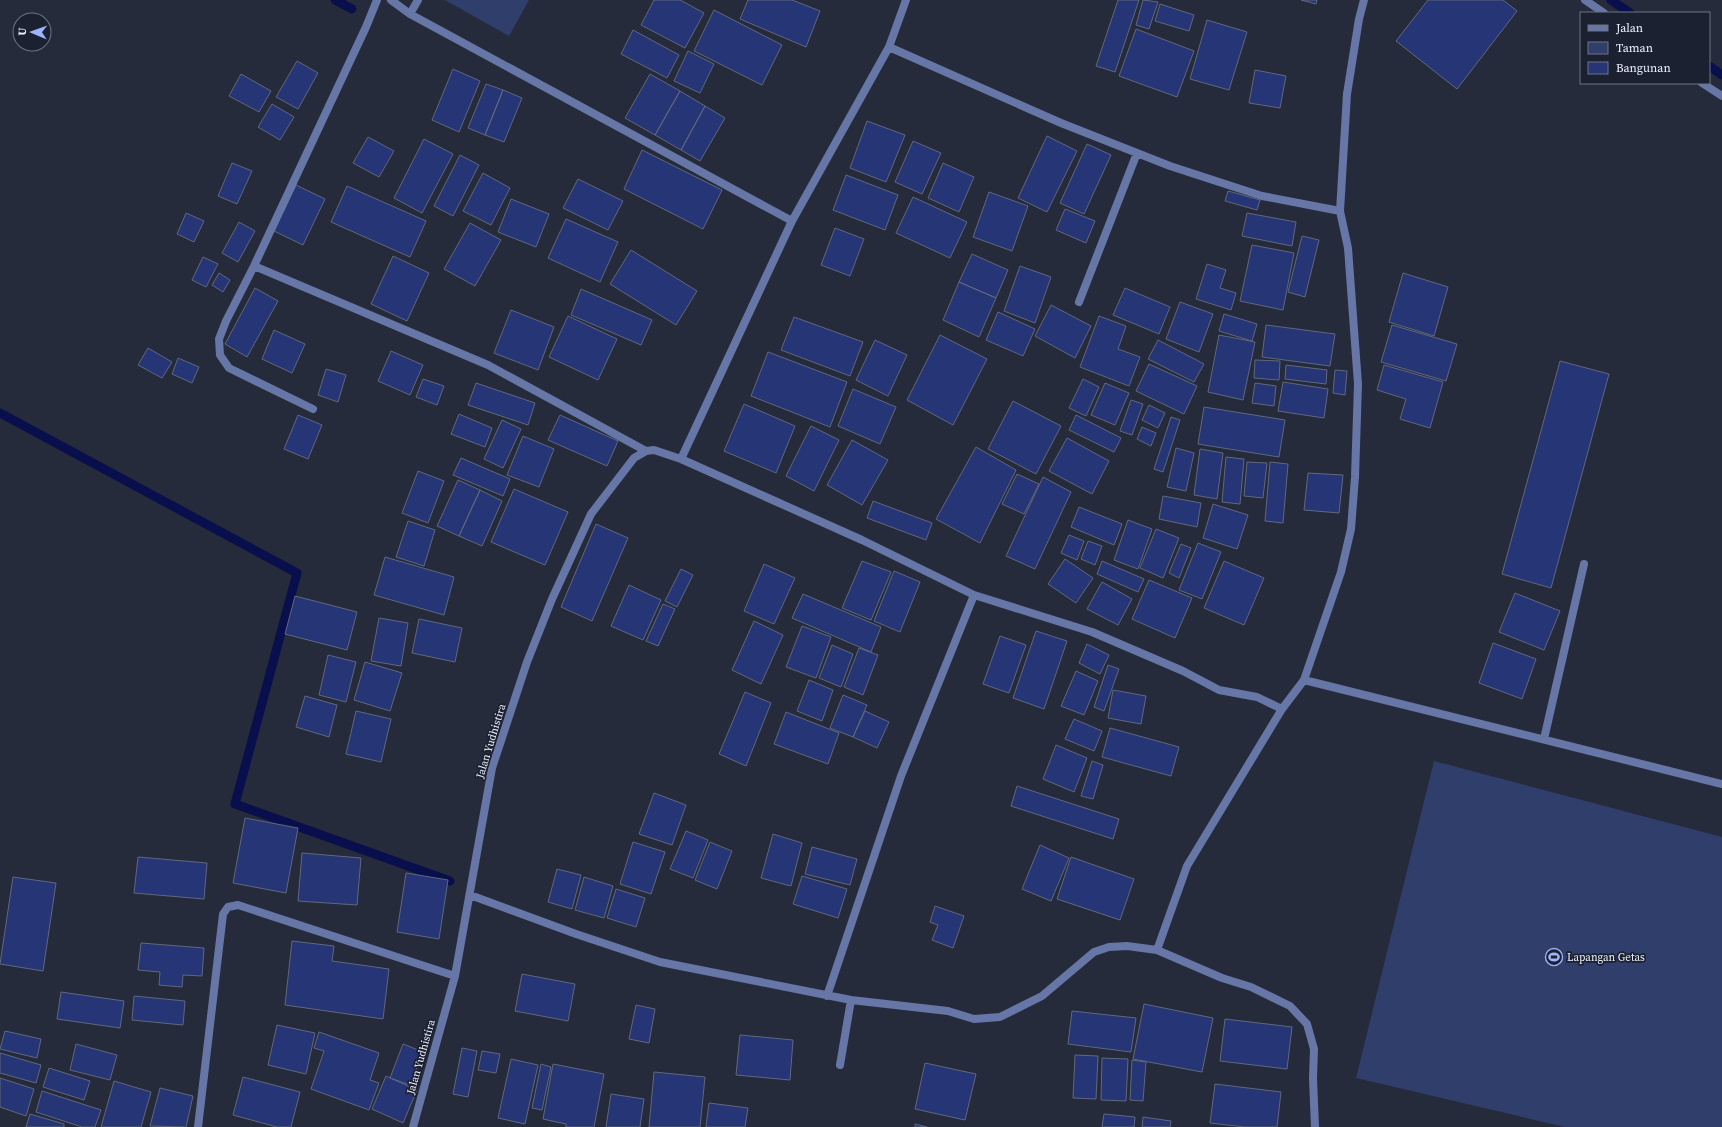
<svg xmlns="http://www.w3.org/2000/svg" width="1722" height="1127" viewBox="0 0 1722 1127" font-family="'Source Serif 4',serif">
<style>
.green{fill:#303e6c}
.lines{fill:none;stroke-linecap:round;stroke-linejoin:round}
.stream{stroke:#090e4c;stroke-width:9}
.building{fill:#253575;stroke:#61687c}
.street{stroke:#6676a6;stroke-width:8}
.labels{text-anchor:middle;dominant-baseline:central;stroke-width:3.5;stroke-linejoin:round;paint-order:stroke}
.street-label{font-size:11px;fill:#ecf1fc;stroke:#1b2131}
.poi-label{font-size:11px;fill:#ecf1fc;stroke:#1b2131;text-anchor:start}
</style>
<rect width="100%" height="100%" fill="#252b3b"/>
<path class="green" d="M445 0H529L509 36Z
M1434 761 1722 837V1127H1565L1356 1078Z"/>
<g class="lines">
<path class="stream" d="M335 0 352 9
M1611 0 1630 13
M1709 66 1722 75
M0 413 297 573 235 804 450 881"/>
</g>
<path class="building" d="M654 0H680L704 13 685 48 641 25Z
M748 0H792L820 11 806 47 740 19Z
M1118 0H1139L1115 72 1096 66Z
M1143 0 1158 2 1149 29 1136 25Z
M1301 0H1317L1316 4Z
M1428 0H1503L1517 11 1457 89 1396 41Z
M1160 4 1194 15 1189 31 1155 21Z
M714 10 782 45 762 85 694 51Z
M1207 20 1247 32 1229 90 1190 79Z
M1136 29 1194 51 1177 97 1119 76Z
M633 30 679 55 667 78 621 54Z
M688 51 714 64 700 93 674 81Z
M297 61 318 73 298 109 276 97Z
M453 69 480 81 459 132 432 120Z
M1255 70 1286 76 1280 108 1249 103Z
M241 74 271 91 259 112 229 96Z
M650 74 680 91 655 135 625 118Z
M486 84 503 90 485 135 468 128Z
M503 90 522 98 504 142 485 135Z
M680 91 705 106 681 150 655 135Z
M272 104 294 117 280 140 258 127Z
M705 106 725 118 700 161 681 150Z
M867 121 905 135 886 182 850 168Z
M1047 136 1077 151 1047 212 1018 198Z
M368 137 394 151 379 177 353 163Z
M424 139 453 154 422 213 394 198Z
M913 141 941 153 922 194 895 182Z
M1087 144 1111 155 1084 214 1060 203Z
M642 150 722 190 703 229 624 189Z
M460 155 479 165 453 216 434 206Z
M232 163 252 171 237 204 218 196Z
M943 163 974 177 959 212 928 198Z
M483 173 510 188 491 225 463 211Z
M846 175 898 195 885 230 833 210Z
M578 179 623 201 608 230 563 208Z
M296 185 325 199 303 245 274 231Z
M347 186 426 221 410 257 331 222Z
M1228 191 1260 200 1257 210 1225 201Z
M989 192 1028 206 1012 251 973 237Z
M913 197 967 222 950 258 896 233Z
M511 199 549 214 536 247 498 232Z
M1065 209 1095 221 1086 243 1056 230Z
M186 213 204 221 194 242 177 234Z
M1247 213 1296 222 1292 246 1242 236Z
M566 219 618 242 600 282 548 258Z
M239 222 255 231 238 262 222 253Z
M470 223 501 240 475 286 444 269Z
M835 228 864 239 850 276 821 265Z
M1302 236 1319 240 1305 297 1288 292Z
M1252 245 1294 253 1283 310 1240 301Z
M631 250 697 291 676 325 610 284Z
M972 254 1008 270 996 298 959 282Z
M393 256 429 273 407 321 371 304Z
M203 257 218 264 206 287 192 280Z
M1207 264 1226 270 1220 288 1236 293 1231 310 1196 299Z
M1020 266 1051 277 1035 323 1004 311Z
M219 273 230 280 223 292 212 285Z
M1403 273 1448 287 1434 336 1389 322Z
M959 282 996 298 979 337 943 320Z
M255 288 278 301 247 357 225 344Z
M1125 288 1170 307 1159 334 1113 315Z
M581 289 652 320 641 345 571 315Z
M1180 302 1213 314 1199 352 1166 339Z
M1051 305 1091 326 1075 358 1035 336Z
M511 310 554 327 538 370 494 353Z
M998 312 1035 329 1023 356 986 340Z
M1224 314 1257 324 1252 341 1219 331Z
M568 316 617 339 598 380 549 357Z
M1099 316 1126 326 1118 349 1140 357 1129 386 1080 367Z
M794 317 863 342 850 376 781 350Z
M1266 325 1335 334 1330 366 1262 357Z
M1392 325 1457 344 1446 381 1381 362Z
M274 330 305 344 292 373 262 359Z
M940 335 987 359 953 425 907 400Z
M1219 335 1255 342 1243 400 1208 392Z
M875 340 907 355 888 396 856 380Z
M1158 340 1204 364 1194 382 1148 359Z
M148 348 172 362 162 378 138 365Z
M391 351 423 365 410 395 378 381Z
M768 352 847 382 830 427 751 396Z
M178 358 199 367 192 383 172 374Z
M1255 360 1280 361 1279 380 1254 378Z
M1560 361 1609 374 1551 588 1502 574Z
M1149 364 1197 386 1184 414 1136 391Z
M1286 365 1327 370 1326 384 1285 379Z
M1384 365 1443 382 1430 428 1400 419 1406 399 1377 390Z
M326 369 346 375 338 402 318 395Z
M1335 370 1347 371 1345 395 1333 393Z
M423 379 444 386 437 405 416 397Z
M1083 379 1099 387 1086 416 1069 408Z
M1283 382 1328 389 1324 418 1278 411Z
M476 383 535 403 528 425 468 405Z
M1105 383 1129 393 1115 425 1091 415Z
M1255 383 1276 386 1274 406 1252 403Z
M853 389 896 407 880 444 838 426Z
M1131 400 1143 404 1132 435 1120 431Z
M1013 401 1061 426 1036 474 988 449Z
M744 404 795 426 776 473 724 451Z
M1149 405 1165 413 1158 428 1142 420Z
M1204 407 1285 420 1279 457 1198 444Z
M459 414 492 428 485 447 451 434Z
M298 415 322 425 308 459 284 449Z
M560 415 618 441 607 466 548 440Z
M1076 415 1121 438 1114 452 1069 430Z
M1171 417 1180 420 1163 472 1154 469Z
M502 420 521 429 503 468 484 459Z
M811 426 839 440 814 491 786 476Z
M1142 427 1156 433 1151 446 1137 439Z
M523 436 554 449 539 487 507 475Z
M1067 438 1109 461 1092 494 1049 471Z
M852 440 888 460 862 505 827 485Z
M976 447 1016 470 980 543 936 519Z
M1176 448 1194 453 1186 491 1167 487Z
M1200 449 1223 453 1217 499 1194 495Z
M1226 457 1244 459 1240 504 1222 502Z
M461 458 510 479 503 496 453 475Z
M1247 462 1267 463 1263 498 1244 496Z
M1270 462 1288 464 1283 523 1265 521Z
M418 471 444 481 428 523 402 513Z
M1308 473 1343 475 1339 513 1304 510Z
M1017 474 1039 484 1024 514 1002 504Z
M1043 477 1071 492 1035 569 1006 556Z
M458 480 480 490 459 536 437 526Z
M514 489 568 512 545 565 491 542Z
M480 490 502 501 482 546 459 536Z
M1163 496 1201 503 1197 527 1159 519Z
M873 501 932 523 926 540 867 518Z
M1213 504 1248 515 1237 549 1203 538Z
M1079 507 1122 524 1114 545 1071 527Z
M1128 520 1152 529 1138 569 1114 560Z
M408 521 435 530 424 566 396 557Z
M596 524 628 538 592 621 561 607Z
M1156 529 1179 538 1163 578 1140 568Z
M1069 535 1084 541 1077 560 1061 553Z
M1088 541 1102 546 1095 565 1081 559Z
M1198 543 1221 552 1202 599 1179 590Z
M1181 544 1191 548 1179 578 1169 573Z
M385 557 454 577 444 615 374 595Z
M1065 559 1093 578 1076 603 1048 584Z
M862 561 891 572 871 620 842 608Z
M1102 561 1144 579 1138 592 1097 574Z
M1224 561 1264 578 1244 625 1204 608Z
M764 564 795 578 774 624 744 611Z
M681 569 693 575 677 607 665 601Z
M894 571 920 582 900 632 874 621Z
M1149 580 1192 598 1175 638 1132 619Z
M1102 582 1132 599 1118 625 1087 609Z
M629 585 661 600 643 640 611 626Z
M1515 593 1560 611 1544 650 1499 632Z
M803 594 881 627 871 652 792 618Z
M295 596 357 612 347 650 285 634Z
M663 604 675 609 658 646 646 641Z
M379 618 408 623 401 666 371 661Z
M419 619 462 628 455 662 412 653Z
M754 621 783 635 761 684 732 670Z
M802 626 831 637 816 678 786 667Z
M1036 631 1067 641 1044 709 1013 698Z
M1000 636 1026 645 1009 693 983 684Z
M1493 643 1536 659 1522 699 1479 683Z
M1087 644 1109 655 1100 674 1079 663Z
M832 645 853 654 841 687 819 678Z
M859 648 878 655 863 695 844 687Z
M328 655 356 662 346 702 319 695Z
M365 662 402 673 390 711 354 700Z
M1108 665 1119 669 1104 711 1094 707Z
M1076 671 1098 681 1084 715 1061 706Z
M809 680 833 690 822 721 797 711Z
M1113 690 1146 696 1141 724 1108 718Z
M745 692 771 703 746 766 719 754Z
M843 695 867 705 853 737 830 728Z
M305 696 337 705 329 737 296 727Z
M356 711 391 719 381 762 346 754Z
M865 711 889 722 877 748 853 737Z
M786 712 839 733 828 764 774 744Z
M1074 719 1102 731 1094 751 1065 739Z
M1110 728 1179 747 1171 776 1102 757Z
M1056 745 1087 758 1074 792 1043 779Z
M1092 761 1103 765 1093 799 1081 796Z
M1017 786 1119 819 1113 839 1011 806Z
M654 793 686 805 672 845 639 834Z
M245 818 298 828 286 893 233 883Z
M686 831 708 840 693 878 670 869Z
M773 834 802 843 791 886 761 878Z
M633 842 665 852 651 894 620 884Z
M710 842 732 851 717 889 695 880Z
M1040 845 1069 858 1051 901 1022 889Z
M812 847 857 859 850 885 805 874Z
M302 853 361 858 357 905 298 901Z
M138 857 207 863 204 899 134 893Z
M1071 857 1134 879 1120 920 1057 899Z
M557 869 581 875 572 909 548 902Z
M406 873 448 880 439 939 397 932Z
M802 876 847 889 838 918 793 904Z
M13 877 56 883 43 971 0 964Z
M584 877 613 886 604 918 575 910Z
M616 889 645 898 636 927 607 918Z
M935 906 964 916 953 948 932 940 938 925 930 922Z
M292 941 334 946 332 961 389 969 383 1019 285 1005Z
M141 943 204 948 202 976 183 975 182 987 159 985 160 972 138 970Z
M522 974 575 984 568 1021 515 1011Z
M61 992 124 1001 120 1028 57 1019Z
M134 996 185 1001 183 1025 132 1020Z
M1144 1004 1213 1018 1202 1072 1133 1059Z
M636 1005 655 1009 649 1043 629 1039Z
M1072 1011 1136 1018 1131 1052 1068 1044Z
M1225 1019 1292 1027 1287 1069 1220 1061Z
M277 1025 315 1033 306 1074 268 1065Z
M5 1031 41 1039 37 1058 0 1049Z
M319 1032 379 1053 370 1080 379 1083 369 1110 311 1089 324 1051 314 1048Z
M740 1035 793 1040 790 1080 736 1075Z
M76 1044 117 1055 110 1080 70 1070Z
M403 1044 423 1052 410 1085 390 1078Z
M462 1048 477 1051 468 1097 453 1094Z
M482 1051 500 1054 496 1073 478 1070Z
M0 1053 41 1065 36 1083 0 1073Z
M1075 1055 1098 1056 1096 1099 1073 1098Z
M1102 1058 1128 1059 1126 1101 1101 1100Z
M511 1059 538 1065 525 1124 498 1118Z
M1132 1060 1146 1062 1143 1101 1130 1100Z
M925 1063 976 1074 965 1120 915 1109Z
M541 1064 551 1067 542 1110 532 1108Z
M553 1064 604 1074 594 1127H566V1124L543 1119Z
M49 1068 90 1081 84 1100 43 1087Z
M654 1072 705 1077 700 1127H649Z
M386 1076 417 1090 403 1123 372 1109Z
M243 1077 300 1092 291 1127H277L233 1115Z
M0 1078 34 1089 26 1116 0 1107Z
M114 1081 151 1092 141 1127H101Z
M1215 1084 1281 1092 1277 1127H1245L1210 1123Z
M160 1088 193 1096 186 1127 150 1126Z
M42 1091 101 1110 95 1127H82L36 1112Z
M611 1094 644 1099 640 1127H606Z
M709 1103 748 1108 745 1127H706Z
M30 1114 64 1124V1127H26Z
M1104 1114 1135 1117 1134 1127H1102Z
M1143 1117 1171 1121 1170 1127H1142Z
M915 1124 927 1127H915Z"/>
<g class="lines">
<path class="street" d="M391 0 410 14 792 221
M1585 0 1604 13
M410 14 418 0
M889 47 1061 123 1170 166 1262 196 1340 211
M1702 83 1722 96
M254 266 488 365 646 451
M1079 302 1137 153
M313 409 229 368 220 355 219 339 226 321 254 266 366 27 377 0
M681 459 792 221 889 47 906 0
M1304 680 1722 784
M1544 739 1584 564
M470 895 576 934 660 962 851 1000 948 1011 974 1019 1000 1017 1042 996 1094 952 1109 947 1127 946 1157 950
M827 996 901 776 974 595
M840 1065 851 1000
M198 1127 223 914 228 907 238 905 455 976
M413 1127 455 976 492 768 527 662 552 599 591 514 634 458 646 451 654 450 681 459 862 540 974 595 1092 632 1183 671 1219 690 1257 697 1282 709
M1315 1127 1313 1078 1314 1049 1307 1024 1290 1006 1251 987 1222 978 1157 950 1187 866 1282 709 1304 680 1341 572 1351 529 1355 477 1358 384 1348 248 1340 211 1347 94 1359 19 1364 0"/>
</g>
<defs>
<g id="stadium-ring" transform="scale(0.9)"><circle r="9.5" fill="#1b2131" stroke="#9cb4fd" stroke-width="1.5"/><path d="M0-5a6.5 5 0 1 0 0 10a6.5 5 0 1 0 0-10ZM-3.5-1.8h7v3.6h-7Z" fill="#9cb4fd"/></g>
</defs>
<g fill-rule="evenodd">
<use href="#stadium-ring" x="1554" y="957"/>
</g>
<g class="labels">
<g class="street-label">
<text transform="translate(491 741) rotate(-73)">Jalan Yudhistira</text>
<text transform="translate(421 1057) rotate(-74)">Jalan Yudhistira</text>
</g>
<g class="poi-label">
<text x="1567" y="957">Lapangan Getas</text>
</g>
</g>
<rect x="1580" y="12" width="130" height="72" fill="#1b2131" stroke="#6f7482"/>
<rect x="1588" y="25" width="20" height="6" fill="#6676a6" stroke="#6f7482"/>
<text x="1616" y="32" font-size="12" fill="#ecf1fc">Jalan</text>
<rect x="1588" y="42" width="20" height="12" fill="#303e6c" stroke="#6f7482"/>
<text x="1616" y="52" font-size="12" fill="#ecf1fc">Taman</text>
<rect x="1588" y="62" width="20" height="12" fill="#253575" stroke="#6f7482"/>
<text x="1616" y="72" font-size="12" fill="#ecf1fc">Bangunan</text>
<g transform="translate(32 32) rotate(272)"><circle r="19" fill="#1b2131" stroke="#6f7482"/>
<path d="M0-3L7 15L0 10L-7 15Z" fill="#9cb4fd"/>
<text y="-6" font-size="11" font-weight="bold" text-anchor="middle" fill="#ecf1fc">U</text>
</g>
</svg>
